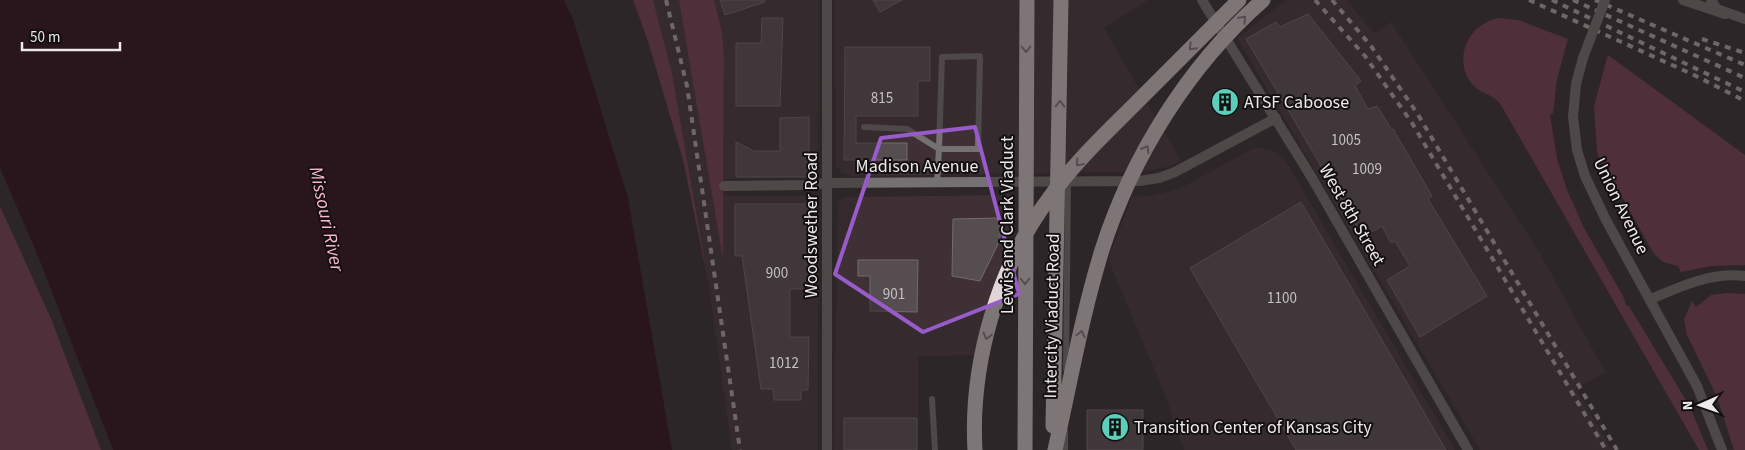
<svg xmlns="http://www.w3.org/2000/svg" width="1745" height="450" viewBox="0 0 1745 450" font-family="'Source Sans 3',sans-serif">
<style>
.built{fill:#3e3034}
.green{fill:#793a4f}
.water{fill:#25020f}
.building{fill:#554d4f;stroke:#746b6d}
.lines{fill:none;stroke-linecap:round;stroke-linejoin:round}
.service{stroke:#757172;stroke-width:6}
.minor{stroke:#757172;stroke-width:10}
.tertiary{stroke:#757172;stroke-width:10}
.rail{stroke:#bbb5b6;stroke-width:4;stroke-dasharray:6 6;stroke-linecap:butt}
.tertiary-bridge{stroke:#757172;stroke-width:10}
.motorway-bridge{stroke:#e0d6d8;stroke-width:15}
.oneway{stroke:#847d7e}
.marked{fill:none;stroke:#985bca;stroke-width:4;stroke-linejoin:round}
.labels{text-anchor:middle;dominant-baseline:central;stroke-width:4;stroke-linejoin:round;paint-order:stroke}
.number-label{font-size:15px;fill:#c7c1c2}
.poi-label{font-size:18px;fill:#ede8e9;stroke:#141011;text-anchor:start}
.street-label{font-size:18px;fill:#ede8e9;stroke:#141011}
.water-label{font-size:19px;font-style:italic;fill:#fcb8cb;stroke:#141011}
</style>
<rect width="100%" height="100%" fill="#2e2628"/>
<path class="built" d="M653 0H679L723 255V196H812L819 203 817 450H732L708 280 672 73Z
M714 0H819L818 173 814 178 724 179V56L722 32Z
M835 0H1148L1104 28 1181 161 1167 167 1144 171 931 175 852 176 842 173 836 166Z
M1287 0H1346L1373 32H1376L1391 22 1541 255 1605 372 1576 389 1612 450H1480L1237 38Z
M1256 147 1274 151 1285 160 1455 450H1184L1165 395 1108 259 1132 197 1152 196 1179 189Z
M1010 195 1009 245 984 313 975 355 918 356V450H834L838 201 846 197Z"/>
<path class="green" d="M633 0H653L672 73 708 280 683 160 648 41Z
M679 0H714L722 32 724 56 723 259Z
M1499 18 1518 20 1568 39 1557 79 1553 113 1550 115 1557 159 1567 190 1584 228 1623 296 1626 305 1629 306 1690 407 1708 450H1699L1501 105C1494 94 1481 94 1473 85 1451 60 1469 23 1499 18Z
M1608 55 1745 155V265L1711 266 1681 272 1678 266 1663 262 1654 254 1617 188 1603 169 1597 152 1594 106Z
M0 206 52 321 101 450H0Z
M1728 293 1745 294V450H1734L1717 397 1687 335 1684 319 1692 301 1696 307 1711 295Z"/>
<path class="water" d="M0 0H564L573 19 628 198 672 450H113L38 256 0 168Z"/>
<path class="building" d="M720 0H764L765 2 725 15Z
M873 0H902L880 12Z
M1308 14 1361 81 1355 86 1368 109 1377 106 1392 130 1393 129 1432 196 1428 199 1487 296 1420 337 1387 280 1410 266 1395 241 1391 243 1382 226 1363 237 1246 39 1276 22 1280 27Z
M762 18H783L780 106H736V43H761Z
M845 47H930V81H918V116H856V143H907V160H844Z
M809 117V177H736V142L754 151H780V118Z
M1301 202 1375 328 1446 450H1296L1190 268Z
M735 204H808L809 289H790V337H809L808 390H801V400H774L773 389H761L742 256H735Z
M1000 218V240L980 281 952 276 953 219Z
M858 260H918L917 312 870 311V276H858Z
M1087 410H1143V450H1087Z
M844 418H917V450H844Z"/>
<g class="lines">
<path class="service" d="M864 127 907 129 939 149 942 57 980 56 978 149H939L937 183
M1066 369 1068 182
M932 399 935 450
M1065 450V431"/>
<path class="minor" d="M1202 0 1312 178 1468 450
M1683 0 1725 14
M1711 0 1717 9 1745 19
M724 186 813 185 827 183 1139 181 1159 178 1175 172 1276 118
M1651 299C1682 286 1711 272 1745 276"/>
<path class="tertiary" d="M827 0V450
M1583 58 1576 84 1573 117 1577 150 1585 176 1606 220 1697 386 1722 450"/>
<path class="rail" d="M666 0 687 86 740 450
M1315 0 1365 56 1412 123 1606 450
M1332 0 1371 46 1417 113 1617 450
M1529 0 1694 75 1745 101
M1552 0 1745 92
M1573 0 1745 78
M1595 0 1745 65
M1702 39 1745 53"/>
<path class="tertiary-bridge" d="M1583 58 1605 0"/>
<path class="motorway-bridge" d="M1053 426 1061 0
M975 450C970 364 998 266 1050 197 1074 163 1105 134 1134 105 1169 70 1204 35 1239 0
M1025 450 1027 0
M1055 450C1070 383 1082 315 1102 250 1132 156 1189 65 1263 0"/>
</g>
<defs><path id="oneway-chevron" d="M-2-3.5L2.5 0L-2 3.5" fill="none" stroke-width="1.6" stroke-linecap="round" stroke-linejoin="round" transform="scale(1.25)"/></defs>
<g class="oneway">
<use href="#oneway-chevron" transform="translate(1243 19) rotate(-47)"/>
<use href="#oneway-chevron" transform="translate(1192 47) rotate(135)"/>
<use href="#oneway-chevron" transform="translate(1026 49) rotate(90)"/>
<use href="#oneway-chevron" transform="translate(1060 104) rotate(-89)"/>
<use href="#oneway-chevron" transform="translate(1146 149) rotate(-60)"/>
<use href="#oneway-chevron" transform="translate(1079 163) rotate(131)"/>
<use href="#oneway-chevron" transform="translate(1025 281) rotate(90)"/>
<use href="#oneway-chevron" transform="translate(1081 334) rotate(-77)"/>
<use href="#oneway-chevron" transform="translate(987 336) rotate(105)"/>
</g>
<path d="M0 0H1745V450H0ZM975 127 1019 294 923 332 835 274 881 138Z" fill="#2e2628" fill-opacity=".55" fill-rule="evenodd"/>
<path class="marked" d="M975 127 1019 294 923 332 835 274 881 138Z"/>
<defs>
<g id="building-disc" transform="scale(1.4375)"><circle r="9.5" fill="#5cceba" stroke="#141011"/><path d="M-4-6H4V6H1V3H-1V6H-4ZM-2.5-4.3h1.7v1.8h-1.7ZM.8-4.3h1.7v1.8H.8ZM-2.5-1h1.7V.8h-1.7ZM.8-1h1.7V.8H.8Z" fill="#111"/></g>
</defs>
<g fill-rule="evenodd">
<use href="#building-disc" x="1225" y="102"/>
<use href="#building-disc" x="1115" y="427"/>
</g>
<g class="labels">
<g class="number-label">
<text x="882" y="98">815</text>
<text x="1346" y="140">1005</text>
<text x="1367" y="169">1009</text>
<text x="777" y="273">900</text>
<text x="894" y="294">901</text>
<text x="1282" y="298">1100</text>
<text x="784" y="363">1012</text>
</g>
<g class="poi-label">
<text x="1244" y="102">ATSF Caboose</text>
<text x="1134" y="427">Transition Center of Kansas City</text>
</g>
<g class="street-label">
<text x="917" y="166">Madison Avenue</text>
<text transform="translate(1621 206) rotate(64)">Union Avenue</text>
<text transform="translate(1352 215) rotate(60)">West 8th Street</text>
<text transform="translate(811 225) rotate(-90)">Woodswether Road</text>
<text transform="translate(1007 225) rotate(-90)">Lewis and Clark Viaduct</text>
<text transform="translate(1052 316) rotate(-89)">Intercity Viaduct Road</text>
</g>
<g class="water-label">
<text transform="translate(326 219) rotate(78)">Missouri River</text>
</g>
</g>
<g transform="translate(1700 405) rotate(268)" stroke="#141011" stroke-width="4" paint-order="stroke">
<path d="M0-4L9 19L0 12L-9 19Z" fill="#ede8e9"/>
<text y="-8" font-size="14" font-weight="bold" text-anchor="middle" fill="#ede8e9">N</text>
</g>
<path d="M22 42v8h98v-8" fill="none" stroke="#ede8e9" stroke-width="2.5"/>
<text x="30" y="42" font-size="15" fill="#ede8e9" stroke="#141011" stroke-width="4" paint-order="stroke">50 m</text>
</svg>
